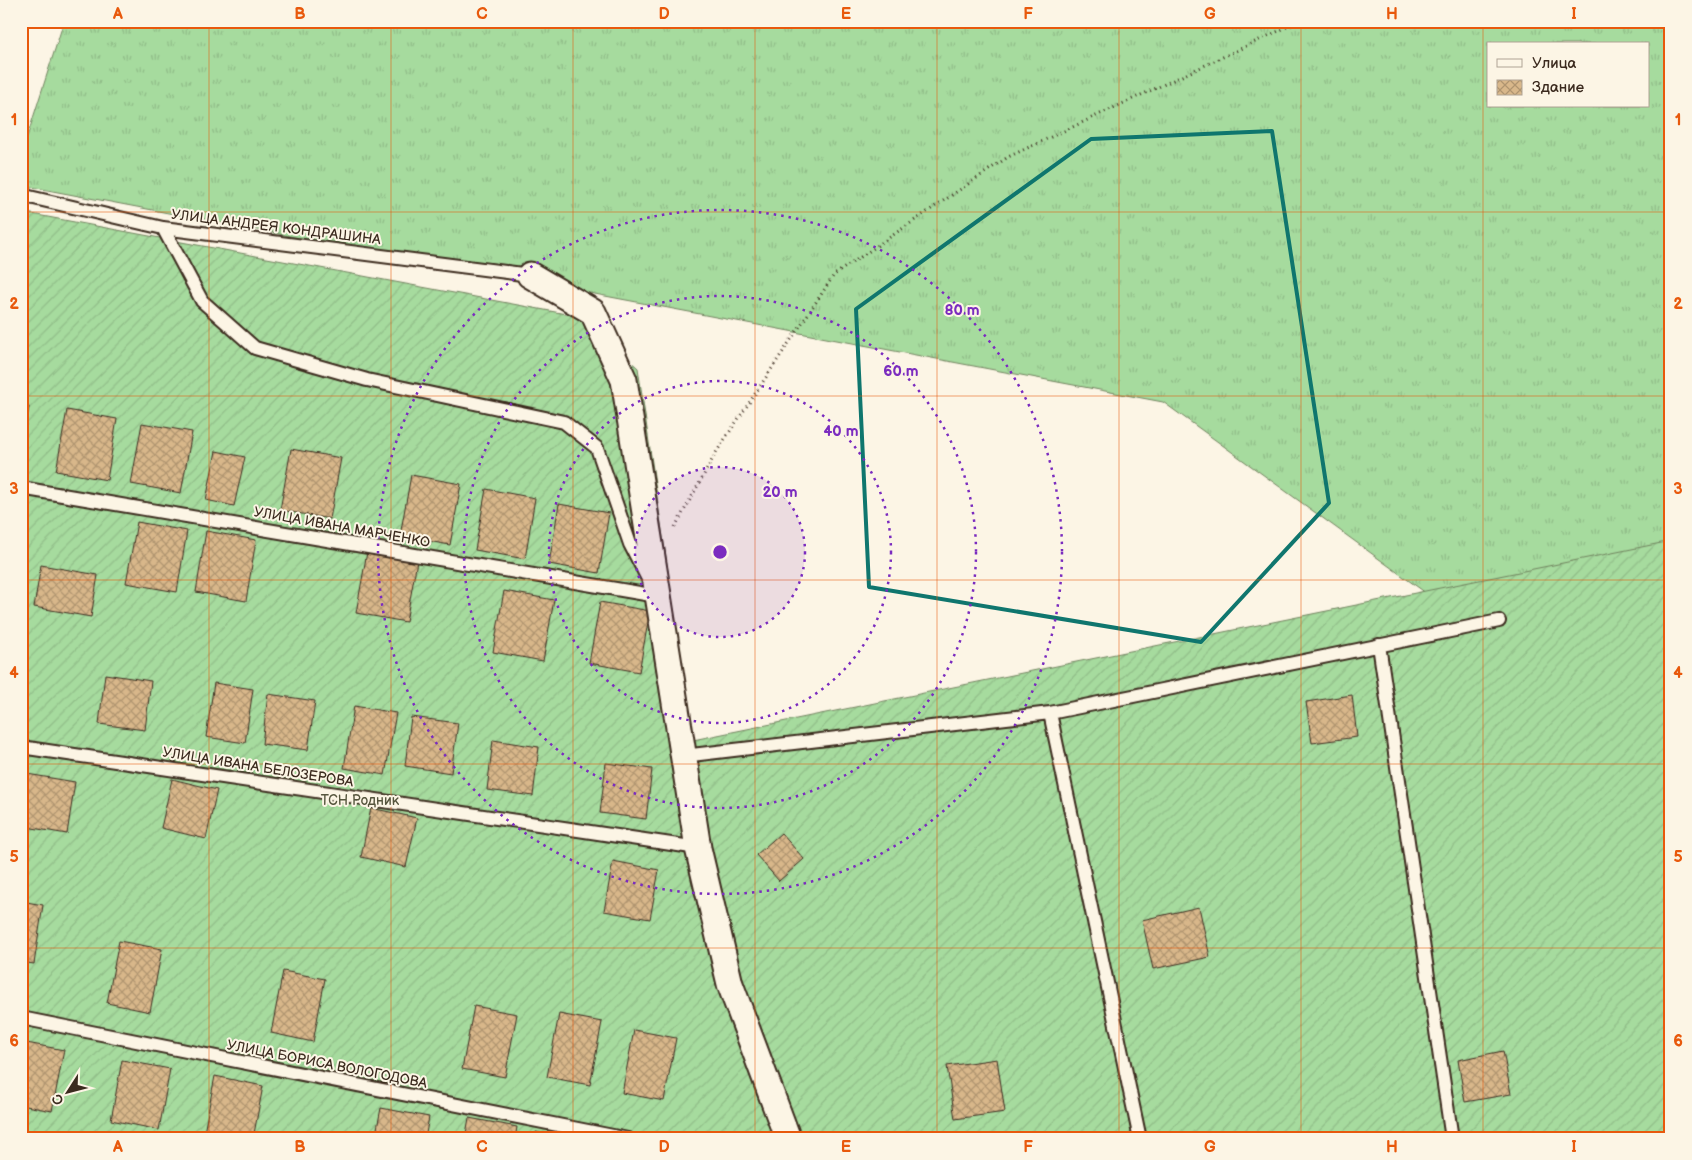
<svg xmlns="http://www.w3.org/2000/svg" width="1692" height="1160" viewBox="0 0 1692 1160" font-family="'Balsamiq Sans',sans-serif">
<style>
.grass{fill:url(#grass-tufts);stroke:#70825e;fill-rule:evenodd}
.garden{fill:url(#garden-furrows);stroke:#70825e}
.building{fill:url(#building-cross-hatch);stroke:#3b2a1e}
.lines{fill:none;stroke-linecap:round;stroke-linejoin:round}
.service-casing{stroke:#3b2a1e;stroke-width:16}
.minor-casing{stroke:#3b2a1e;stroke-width:29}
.path{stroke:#3b2a1e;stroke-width:3;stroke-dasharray:1 4;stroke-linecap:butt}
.service{stroke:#fcf5e5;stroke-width:12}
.minor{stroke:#fcf5e5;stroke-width:25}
.marked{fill:none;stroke:#0f766e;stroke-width:4;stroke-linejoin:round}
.grid{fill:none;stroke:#e8590c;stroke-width:1;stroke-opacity:0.55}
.ring{fill:none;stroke:#7b2cbf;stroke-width:2.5;stroke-dasharray:2.5 5}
.labels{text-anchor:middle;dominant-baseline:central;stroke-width:4;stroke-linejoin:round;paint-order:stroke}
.street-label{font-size:14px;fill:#3b2a1e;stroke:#fcf5e5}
.park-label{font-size:14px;fill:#56563e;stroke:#fcf5e5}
.centre{fill:#7b2cbf;stroke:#fcf5e5;stroke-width:2.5}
.ring-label{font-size:15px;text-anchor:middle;font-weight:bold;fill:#7b2cbf;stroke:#fcf5e5;stroke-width:4;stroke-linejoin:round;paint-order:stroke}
.neatline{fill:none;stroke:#e8590c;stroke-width:2}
.grid-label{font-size:16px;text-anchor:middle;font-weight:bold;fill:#e8590c}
</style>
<defs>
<pattern id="grass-tufts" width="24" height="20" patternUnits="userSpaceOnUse" patternTransform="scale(1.25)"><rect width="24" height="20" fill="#a6db9e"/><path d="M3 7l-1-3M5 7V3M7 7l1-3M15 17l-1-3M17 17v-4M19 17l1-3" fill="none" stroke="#90bc88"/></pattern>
<pattern id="garden-furrows" width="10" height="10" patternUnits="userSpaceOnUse" patternTransform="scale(1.25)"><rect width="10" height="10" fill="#a6db9e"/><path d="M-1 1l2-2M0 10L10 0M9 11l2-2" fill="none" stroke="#90bc88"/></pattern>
<pattern id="building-cross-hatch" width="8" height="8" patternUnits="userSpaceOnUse" patternTransform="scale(1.25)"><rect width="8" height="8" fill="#d8b78a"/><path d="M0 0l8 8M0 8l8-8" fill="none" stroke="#b09570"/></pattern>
</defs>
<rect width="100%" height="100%" fill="#fcf5e5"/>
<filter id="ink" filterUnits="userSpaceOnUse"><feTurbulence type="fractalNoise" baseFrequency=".02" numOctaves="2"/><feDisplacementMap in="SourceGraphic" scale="10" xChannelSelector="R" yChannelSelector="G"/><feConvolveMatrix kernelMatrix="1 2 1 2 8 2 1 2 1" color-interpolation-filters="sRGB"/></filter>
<g filter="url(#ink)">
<path class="grass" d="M64 21H1671V771L1163 402 21 185V156ZM1488 44H1648V106H1488Z"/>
<path class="garden" d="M21 212 582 317 638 368 693 740 1671 541V1139H21Z"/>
<path class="building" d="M21 405 29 407 21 451Z
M67 410 117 419 107 480 56 471Z
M142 423 192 432 181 493 131 484Z
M291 449 341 458 330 519 280 510Z
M216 451 245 457 234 506 206 500Z
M411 475 461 484 450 545 400 536Z
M486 489 535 498 525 559 475 550Z
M559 504 609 513 599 573 549 564Z
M137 522 187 531 177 592 126 583Z
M206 531 256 540 246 601 196 592Z
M367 552 417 561 406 622 356 613Z
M41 565 98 575 91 617 34 607Z
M504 591 554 600 543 661 493 652Z
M600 602 650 611 639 672 589 663Z
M105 674 151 681 145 730 99 724Z
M214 683 253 689 245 743 206 737Z
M268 694 315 701 308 750 262 744Z
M1352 695 1357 737 1312 743 1306 702Z
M354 706 396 713 385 775 344 768Z
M411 717 458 723 451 773 405 766Z
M493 740 539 747 533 796 487 790Z
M606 763 652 769 646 819 600 813Z
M21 773 75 782 67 834 21 826Z
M172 779 217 790 206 839 161 828Z
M371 808 417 818 406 867 361 857Z
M781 833 804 859 779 881 756 855Z
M613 861 659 870 650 919 604 911Z
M21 901 43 905 34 964 21 962Z
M1199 907 1210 957 1153 969 1142 920Z
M119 941 162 949 150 1012 107 1003Z
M283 971 325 979 313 1042 271 1033Z
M474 1006 517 1014 505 1077 462 1069Z
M559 1014 602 1022 590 1085 547 1077Z
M634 1030 676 1038 664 1101 622 1093Z
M21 1042 64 1050 52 1111 21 1105Z
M1503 1051 1511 1094 1465 1102 1458 1060Z
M997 1059 1005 1112 955 1119 947 1066Z
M122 1060 170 1069 159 1130 111 1120Z
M215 1076 263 1086 253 1139 203 1138Z
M381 1108 429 1117 425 1139H375Z
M469 1118 517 1127 515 1139H465Z
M536 1132 567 1139H534Z"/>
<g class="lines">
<g class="service-casing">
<path id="service" d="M21 195 163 228 530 275
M163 228 202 301 255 348 367 380 564 422 597 448 630 544 648 579
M21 488 657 596
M1379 645 1452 1139
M1050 713 1140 1139
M21 747 698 848
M683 756 1050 713 1499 621
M21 1018 628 1139"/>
</g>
<g class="minor-casing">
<path id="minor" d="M530 275 593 312 624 380 698 848 730 984 788 1139"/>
</g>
<path class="path" d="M675 527 717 451 834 275 1008 157 1300 21"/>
<use href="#service" class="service"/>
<use href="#minor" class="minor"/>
</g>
</g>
<path class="marked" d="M1272 131 1329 503 1201 642 869 587 856 309 1091 139Z"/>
<path class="grid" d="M209 21V1139M391 21V1139M573 21V1139M755 21V1139M937 21V1139M1119 21V1139M1301 21V1139M1483 21V1139M21 212H1671M21 396H1671M21 580H1671M21 764H1671M21 948H1671"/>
<circle cx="720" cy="552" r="85" fill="#7b2cbf" fill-opacity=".12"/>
<g class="ring">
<circle cx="720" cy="552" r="85"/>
<circle cx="720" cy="552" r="171"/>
<circle cx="720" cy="552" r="256"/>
<circle cx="720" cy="552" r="342"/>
</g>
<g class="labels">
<g class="street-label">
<text transform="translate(276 227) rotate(7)">УЛИЦА АНДРЕЯ КОНДРАШИНА</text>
<text transform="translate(342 527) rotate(10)">УЛИЦА ИВАНА МАРЧЕНКО</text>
<text transform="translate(258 767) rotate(9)">УЛИЦА ИВАНА БЕЛОЗЕРОВА</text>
<text transform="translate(327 1064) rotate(11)">УЛИЦА БОРИСА ВОЛОГОДОВА</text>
</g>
<g class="park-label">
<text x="360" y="800">ТСН Родник</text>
</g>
</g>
<circle cx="720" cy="552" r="8" class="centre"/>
<g class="ring-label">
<text x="962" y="315">80 m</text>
<text x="901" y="376">60 m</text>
<text x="841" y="436">40 m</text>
<text x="780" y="497">20 m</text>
</g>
<rect width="1692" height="1160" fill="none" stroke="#fcf5e5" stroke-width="55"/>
<rect x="1487" y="42" width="162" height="65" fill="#fcf5e5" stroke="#afa495"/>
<rect x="1497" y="59" width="25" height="8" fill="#fcf5e5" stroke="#afa495"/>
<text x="1532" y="68" font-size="15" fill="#3b2a1e">Улица</text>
<rect x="1497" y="80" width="25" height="15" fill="url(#building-cross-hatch)" stroke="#afa495"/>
<text x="1532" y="92" font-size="15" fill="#3b2a1e">Здание</text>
<g transform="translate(68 1092) rotate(234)" stroke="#fcf5e5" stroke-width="4" paint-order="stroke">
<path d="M0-4L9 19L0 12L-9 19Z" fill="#3b2a1e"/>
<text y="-8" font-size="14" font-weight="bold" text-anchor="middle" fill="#3b2a1e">С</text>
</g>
<rect x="28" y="28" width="1636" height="1104" class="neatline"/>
<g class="grid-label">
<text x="118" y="19">A</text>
<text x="300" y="19">B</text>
<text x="482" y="19">C</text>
<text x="664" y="19">D</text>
<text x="846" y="19">E</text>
<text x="1028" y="19">F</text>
<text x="1210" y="19">G</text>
<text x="1392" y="19">H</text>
<text x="1574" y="19">I</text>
<text x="14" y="125">1</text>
<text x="1678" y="125">1</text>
<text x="14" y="309">2</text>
<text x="1678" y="309">2</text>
<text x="14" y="494">3</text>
<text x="1678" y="494">3</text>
<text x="14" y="678">4</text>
<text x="1678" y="678">4</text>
<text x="14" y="862">5</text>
<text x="1678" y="862">5</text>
<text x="14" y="1046">6</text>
<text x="1678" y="1046">6</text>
<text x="118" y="1152">A</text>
<text x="300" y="1152">B</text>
<text x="482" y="1152">C</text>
<text x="664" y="1152">D</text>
<text x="846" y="1152">E</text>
<text x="1028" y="1152">F</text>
<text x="1210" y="1152">G</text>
<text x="1392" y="1152">H</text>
<text x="1574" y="1152">I</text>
</g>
</svg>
